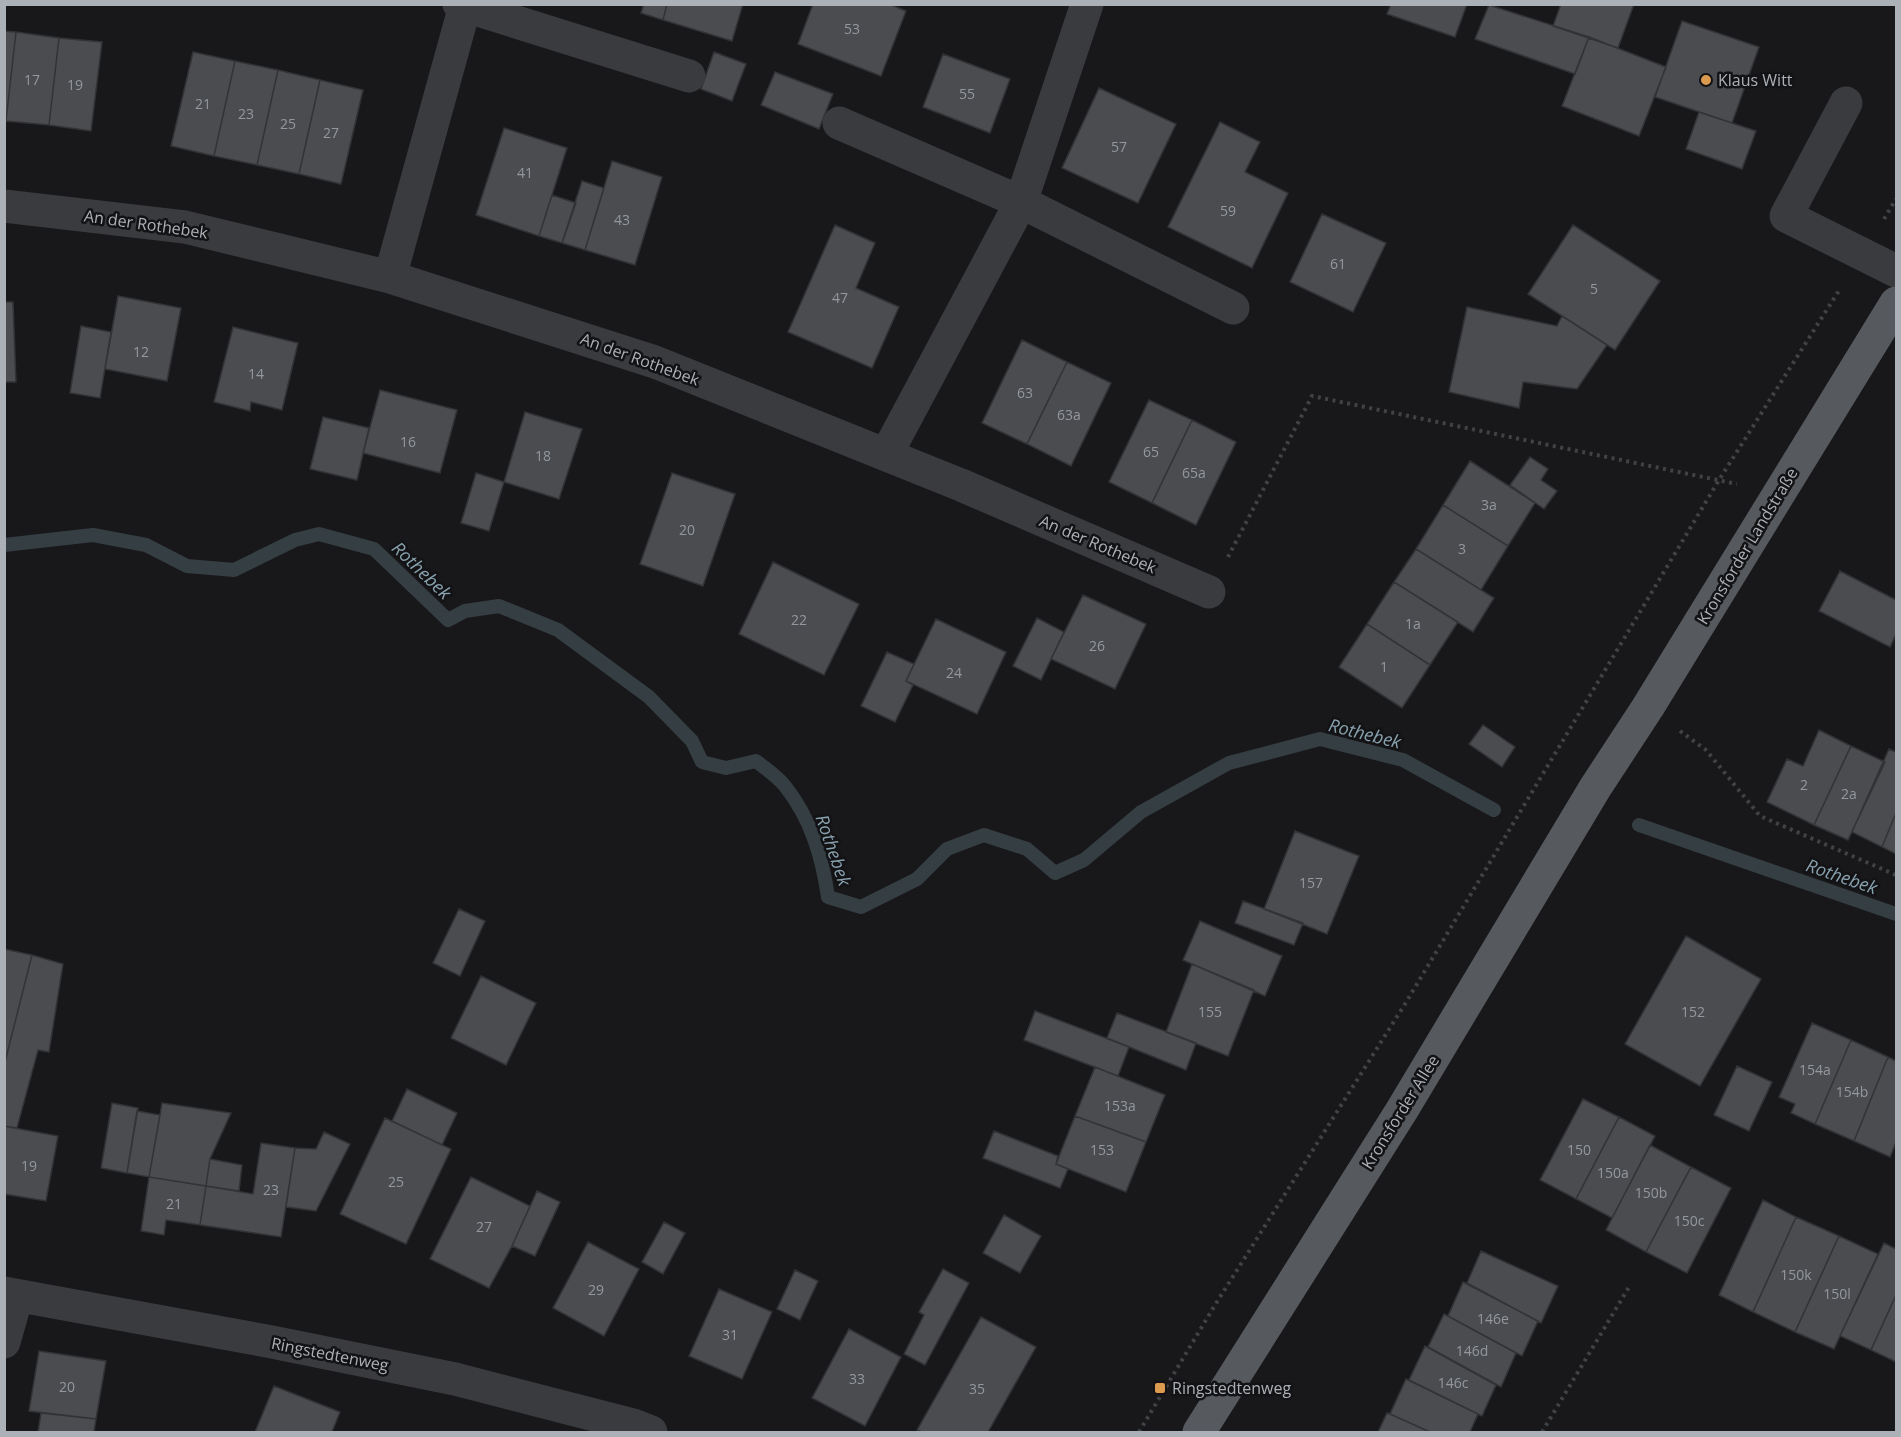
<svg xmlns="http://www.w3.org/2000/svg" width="1901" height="1437" viewBox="0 0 1901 1437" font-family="'Open Sans',sans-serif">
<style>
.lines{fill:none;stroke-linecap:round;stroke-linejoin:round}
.stream{stroke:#353e43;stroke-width:14}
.building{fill:#4a4c4f;stroke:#323336;stroke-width:1.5}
.path{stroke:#404245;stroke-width:4;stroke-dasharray:3 4.5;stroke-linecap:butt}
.minor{stroke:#3a3b3e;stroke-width:33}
.major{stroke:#56595d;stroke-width:33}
.poi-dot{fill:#db9a4f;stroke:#131315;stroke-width:2}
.labels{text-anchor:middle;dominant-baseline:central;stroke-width:5;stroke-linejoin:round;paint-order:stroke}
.number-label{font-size:14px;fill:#94989e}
.poi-label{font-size:16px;fill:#acb1b8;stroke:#131315;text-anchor:start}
.street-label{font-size:16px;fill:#acb1b8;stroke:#131315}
.water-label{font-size:18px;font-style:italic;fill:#88a1ae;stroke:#131315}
</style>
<rect width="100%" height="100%" fill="#18181a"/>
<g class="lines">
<path class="stream" d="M4 545 93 535 146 545 187 566 234 570 295 540 319 534 374 549 448 620 465 611 499 606 558 630 649 697 692 741 702 762 726 768 756 761C766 769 777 776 785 786 811 819 822 856 828 897L861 907 917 879 947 849 984 835 1027 849 1055 873 1084 860 1141 812 1229 763 1320 739 1403 760 1494 810
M1639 825 1896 914"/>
</g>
<path class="building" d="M644 4H667L663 20 641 13Z
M667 4H743L732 41 663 20Z
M813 4H889L906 11 881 76 798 44Z
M1391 4H1467L1455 37 1387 14Z
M1561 4H1634L1618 48 1553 26Z
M1489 5 1589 37 1575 74 1475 39Z
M1682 21 1759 47 1732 123 1655 97Z
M4 31 16 32 6 121H4Z
M16 32 59 38 49 125 6 121Z
M1589 37 1666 67 1639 136 1562 106Z
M59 38 102 42 91 131 49 125Z
M193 52 235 61 214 156 171 146Z
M714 52 746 64 732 101 701 89Z
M943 54 1010 79 990 133 923 107Z
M235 61 278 70 257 165 214 156Z
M278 70 320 80 299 174 257 165Z
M775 72 833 94 819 129 761 105Z
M320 80 363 90 341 184 299 174Z
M1099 88 1176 124 1138 203 1062 168Z
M1699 112 1756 131 1742 169 1686 149Z
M1220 122 1260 142 1245 172 1288 193 1252 268 1168 227Z
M504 128 567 148 539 236 476 215Z
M612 161 662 177 635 265 585 250Z
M582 181 604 188 585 250 562 243Z
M552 195 576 203 562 243 539 236Z
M1322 214 1386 243 1353 312 1290 282Z
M835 225 875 243 856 288 899 307 872 368 788 332Z
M1573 225 1660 281 1615 350 1528 294Z
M118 296 181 308 167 381 105 369Z
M4 302H13L16 382H4Z
M1467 307 1557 326 1562 316 1607 345 1577 389 1523 382 1519 408 1449 392Z
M81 326 111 332 100 398 70 393Z
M233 327 298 343 282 410 251 402 250 411 214 402Z
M1022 340 1067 362 1027 444 982 423Z
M1067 362 1111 383 1071 466 1027 444Z
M380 390 457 410 440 473 363 453Z
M1149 400 1192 420 1152 503 1109 482Z
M525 412 582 429 559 499 504 482Z
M323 417 369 428 357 480 310 469Z
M1192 420 1236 442 1196 525 1152 503Z
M1530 457 1548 469 1541 480 1557 491 1544 509 1510 485Z
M1470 461 1535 503 1508 546 1443 505Z
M476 473 504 482 489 531 461 523Z
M672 473 735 494 703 586 640 564Z
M1443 505 1508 546 1481 590 1416 549Z
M1416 549 1494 598 1473 632 1394 582Z
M773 562 859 604 824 675 739 634Z
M1840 571 1896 600V634L1890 647 1819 611Z
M1394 582 1458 622 1430 665 1367 624Z
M1083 595 1146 624 1115 689 1051 659Z
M1037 618 1064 632 1041 680 1013 666Z
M936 619 1006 652 977 714 906 681Z
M1367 624 1430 665 1402 708 1339 667Z
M887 652 914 664 906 681 913 685 895 722 861 706Z
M1483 725 1515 747 1502 767 1469 744Z
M1819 730 1851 746 1814 825 1767 802 1787 759 1803 766Z
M1851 746 1885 762 1848 840 1814 825Z
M1889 749 1896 752V813L1882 847 1852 832Z
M1896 813V854L1882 847Z
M1295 831 1359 856 1327 934 1264 909Z
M1243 901 1303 923 1294 945 1235 923Z
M459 909 485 921 460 976 433 963Z
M1200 921 1282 956 1265 996 1183 960Z
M1686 936 1761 979 1700 1086 1625 1044Z
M4 949 32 955 4 1066Z
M32 955 63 964 49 1052 38 1050 17 1128 4 1126V1066Z
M1192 964 1254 990 1228 1056 1166 1032Z
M481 976 536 1003 506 1065 451 1038Z
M1035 1011 1129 1047 1118 1076 1024 1040Z
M1117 1013 1196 1043 1186 1070 1107 1038Z
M1812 1023 1851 1040 1815 1124 1791 1113 1795 1104 1779 1097Z
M1851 1040 1888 1057 1854 1141 1815 1124Z
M1888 1057 1896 1061V1142L1890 1157 1854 1141Z
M1737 1066 1772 1082 1749 1131 1714 1115Z
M1095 1067 1165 1095 1146 1142 1075 1116Z
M407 1089 457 1113 442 1145 392 1121Z
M1583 1099 1619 1117 1576 1199 1540 1180Z
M112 1103 138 1108 127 1173 101 1168Z
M162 1103 231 1113 210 1159 206 1186 149 1177Z
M137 1111 160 1115 149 1177 127 1173Z
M1075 1116 1146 1142 1126 1192 1056 1164Z
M1619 1117 1655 1136 1612 1218 1576 1199Z
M385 1118 451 1149 406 1244 340 1214Z
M4 1126 58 1136 46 1201 4 1194Z
M994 1131 1058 1156 1056 1164 1068 1169 1060 1188 983 1158Z
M324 1132 350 1144 316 1211 286 1207 295 1148 316 1149Z
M261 1143 295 1148 281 1237 200 1225 206 1186 253 1194Z
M1650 1145 1691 1167 1646 1252 1606 1230Z
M210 1159 242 1165 239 1191 206 1186Z
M1691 1167 1731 1188 1687 1273 1646 1252Z
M149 1177 206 1186 200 1225 166 1220 164 1235 141 1231Z
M471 1177 530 1206 512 1246 489 1288 430 1259Z
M537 1191 560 1202 535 1256 512 1246Z
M1763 1200 1796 1217 1753 1312 1719 1295Z
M1004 1215 1041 1236 1020 1273 983 1253Z
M1796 1217 1839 1236 1795 1332 1753 1312Z
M664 1222 685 1233 663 1274 642 1262Z
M1839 1236 1878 1254 1834 1349 1795 1332Z
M588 1242 639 1269 604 1336 553 1308Z
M1884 1243 1896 1249V1295L1871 1350 1840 1336Z
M1481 1251 1558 1286 1541 1323 1467 1283Z
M943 1269 969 1283 925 1365 904 1354 924 1315 919 1312Z
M795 1270 818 1281 800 1320 777 1309Z
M1463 1282 1538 1321 1522 1356 1448 1316Z
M719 1289 772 1312 742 1379 689 1356Z
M1896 1295V1362L1871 1350Z
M1444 1314 1516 1353 1501 1387 1428 1347Z
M981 1317 1036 1347 988 1432H922L917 1430Z
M849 1329 901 1357 865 1426 812 1398Z
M1425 1346 1496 1385 1482 1416 1409 1380Z
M39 1351 106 1361 96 1419 29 1411Z
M1406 1379 1478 1414 1470 1432H1430L1390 1414Z
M274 1386 340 1412 332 1432H255Z
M41 1413 96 1419 94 1432H38Z
M1387 1413 1390 1414 1430 1432H1378Z"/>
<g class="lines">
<path class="path" d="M1884 219 1896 199
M1228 557 1312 396 1737 484
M1680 731 1706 750 1760 816 1896 875
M1139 1432 1215 1305 1405 1004 1719 480 1840 289
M1542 1432 1629 1287"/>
<path class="minor" d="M459 4 689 76
M1846 103 1786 216 1896 271
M839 123 1021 202 1233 308
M4 206 185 227 390 277 655 362 961 485 1209 592
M390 277 465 6
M886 455 1021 202 1087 4
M4 1293 272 1342 455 1379 633 1425 651 1432
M4 1342 17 1296"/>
<path class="major" d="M1199 1432 1402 1110 1595 788 1648 707 1896 303"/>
</g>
<g class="poi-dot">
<circle cx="1706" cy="80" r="6"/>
<rect x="1154" y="1382" width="12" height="12" rx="3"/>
</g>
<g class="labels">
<g class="number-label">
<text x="852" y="28">53</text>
<text x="32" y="79">17</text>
<text x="75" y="84">19</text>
<text x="967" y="93">55</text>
<text x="203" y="103">21</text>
<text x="246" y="113">23</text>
<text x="288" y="123">25</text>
<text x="331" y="132">27</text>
<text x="1119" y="146">57</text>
<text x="525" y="172">41</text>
<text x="1228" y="210">59</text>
<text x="622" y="219">43</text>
<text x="1338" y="263">61</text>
<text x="1594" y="288">5</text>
<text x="840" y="297">47</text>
<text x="141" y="351">12</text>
<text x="256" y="373">14</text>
<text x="1025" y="392">63</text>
<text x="1069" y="414">63a</text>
<text x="408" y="441">16</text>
<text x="1151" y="451">65</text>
<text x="543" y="455">18</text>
<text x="1194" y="472">65a</text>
<text x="1489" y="504">3a</text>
<text x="687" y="529">20</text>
<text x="1462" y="548">3</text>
<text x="799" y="619">22</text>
<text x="1413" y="623">1a</text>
<text x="1097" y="645">26</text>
<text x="1384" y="666">1</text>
<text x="954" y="672">24</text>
<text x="1804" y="784">2</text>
<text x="1849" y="793">2a</text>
<text x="1311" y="882">157</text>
<text x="1210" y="1011">155</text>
<text x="1693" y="1011">152</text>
<text x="1815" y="1069">154a</text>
<text x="1852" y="1091">154b</text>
<text x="1120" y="1105">153a</text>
<text x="1102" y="1149">153</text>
<text x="1579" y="1149">150</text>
<text x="29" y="1165">19</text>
<text x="1613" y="1172">150a</text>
<text x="396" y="1181">25</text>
<text x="271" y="1189">23</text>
<text x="1651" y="1192">150b</text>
<text x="174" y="1203">21</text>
<text x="1689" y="1220">150c</text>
<text x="484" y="1226">27</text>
<text x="1796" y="1274">150k</text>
<text x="596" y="1289">29</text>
<text x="1837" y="1293">150l</text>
<text x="1493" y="1318">146e</text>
<text x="730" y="1334">31</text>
<text x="1472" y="1350">146d</text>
<text x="857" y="1378">33</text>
<text x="1453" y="1382">146c</text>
<text x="67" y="1386">20</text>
<text x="977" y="1388">35</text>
</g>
<g class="poi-label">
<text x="1718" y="80">Klaus Witt</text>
<text x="1172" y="1388">Ringstedtenweg</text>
</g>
<g class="street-label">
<text transform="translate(146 224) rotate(8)">An der Rothebek</text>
<text transform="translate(640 359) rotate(20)">An der Rothebek</text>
<text transform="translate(1098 544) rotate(23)">An der Rothebek</text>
<text transform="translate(1747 546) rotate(-59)">Kronsforder Landstraße</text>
<text transform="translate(1400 1112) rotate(-58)">Kronsforder Allee</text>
<text transform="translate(330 1354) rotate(11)">Ringstedtenweg</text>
</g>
<g class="water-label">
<text transform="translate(422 570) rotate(44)">Rothebek</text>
<text transform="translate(1365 733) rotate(14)">Rothebek</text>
<text transform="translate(834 850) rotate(71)">Rothebek</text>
<text transform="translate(1842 876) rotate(19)">Rothebek</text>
</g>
</g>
<rect width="1901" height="1437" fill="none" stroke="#acb1b8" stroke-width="12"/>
</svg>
